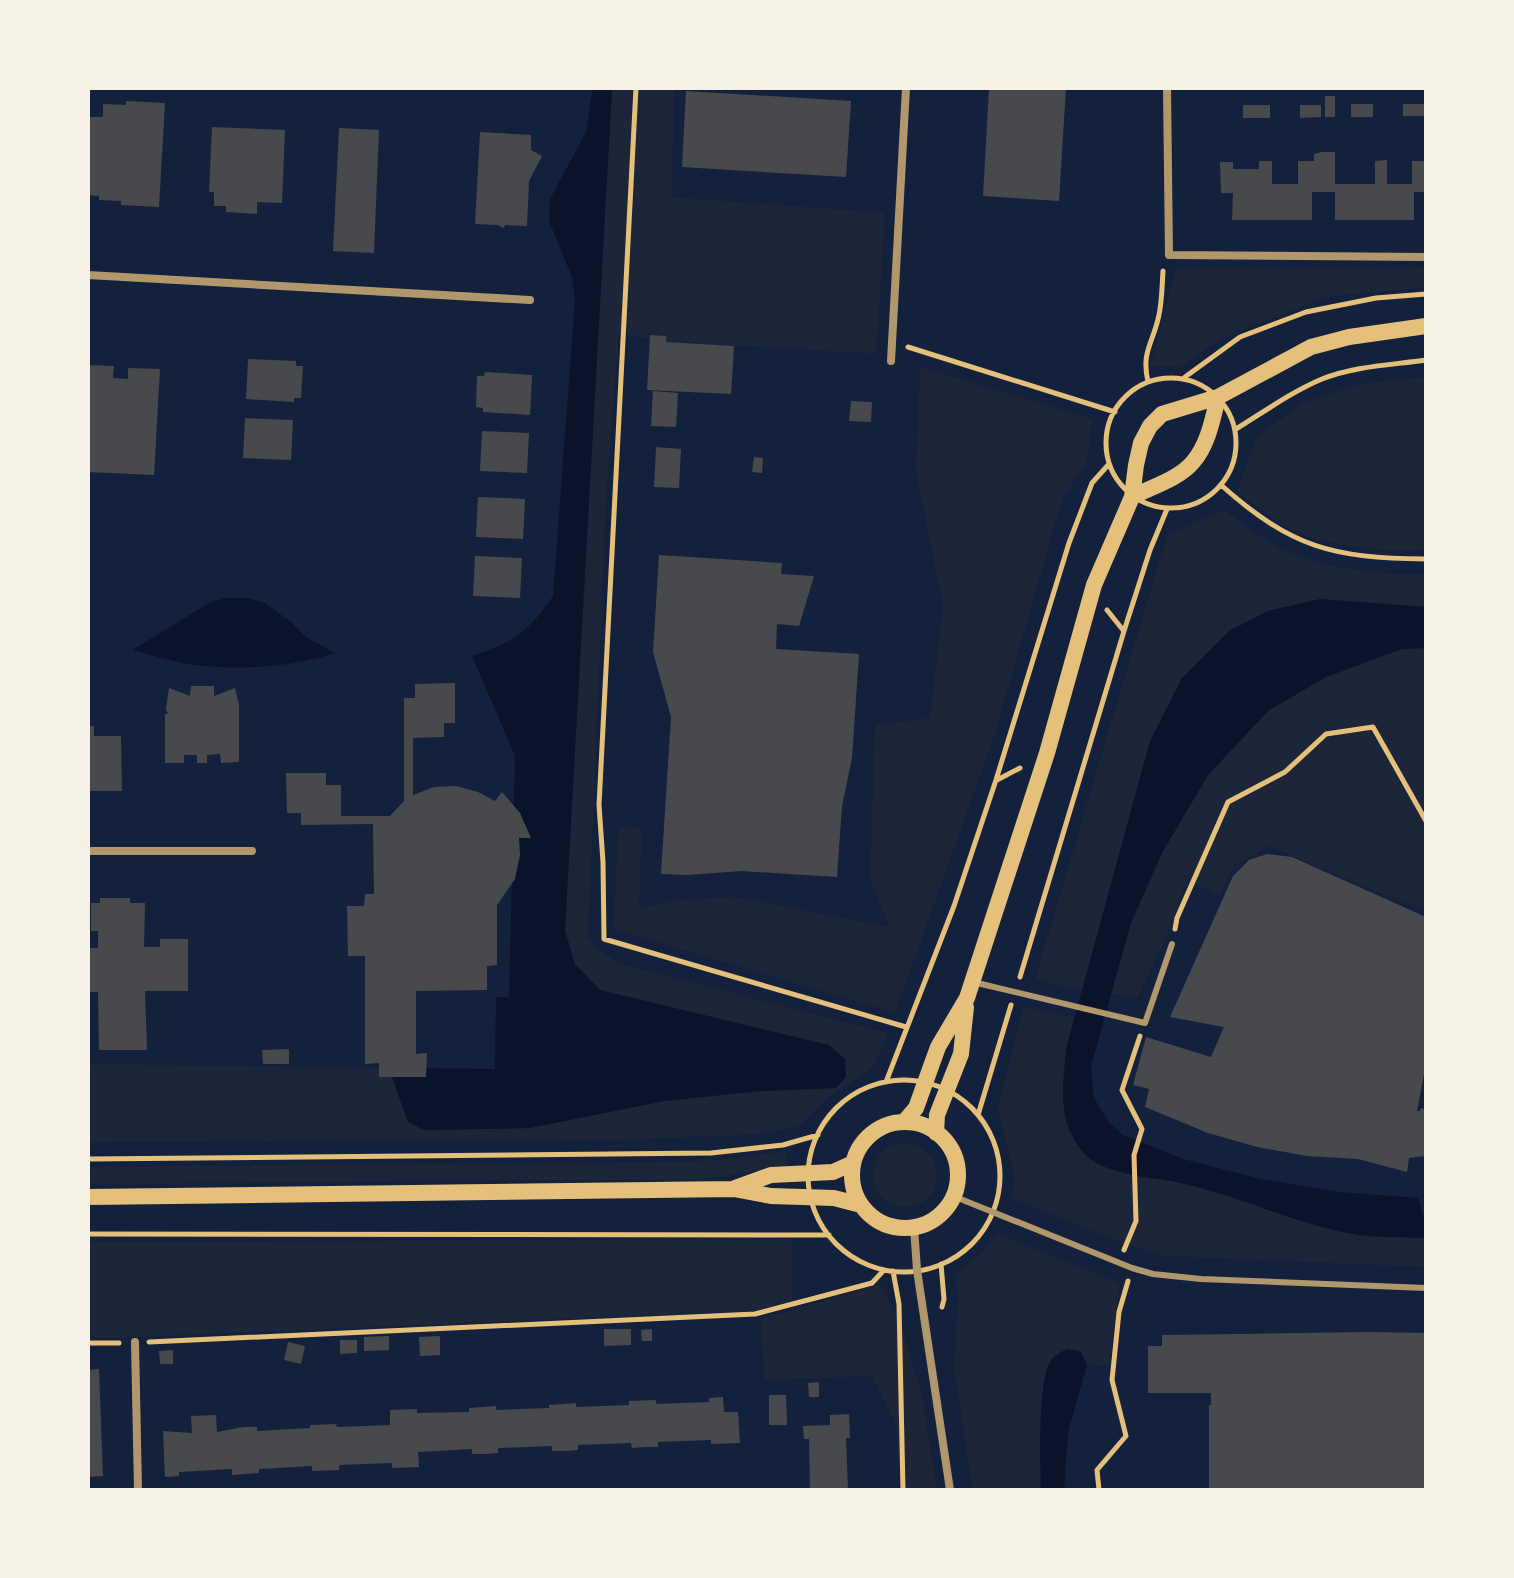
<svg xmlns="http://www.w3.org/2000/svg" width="1514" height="1578" viewBox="0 0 1514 1578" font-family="'Public Sans',sans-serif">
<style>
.green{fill:#1d2539}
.water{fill:#0b132b}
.building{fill:#48494c}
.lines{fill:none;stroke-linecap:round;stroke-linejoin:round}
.path{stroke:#e5c07b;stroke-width:5}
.service{stroke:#b1986c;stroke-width:6}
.minor{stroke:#b1986c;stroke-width:8}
.secondary{stroke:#e5c07b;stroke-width:16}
</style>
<rect width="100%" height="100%" fill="#14213d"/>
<path class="green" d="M612 88H674L672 197 885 213 876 354 654 340 619 333 606 501 588 937 595 948 620 964 888 1033 874 1066 824 1101 800 1126 761 1134 624 1140 88 1142V1064L389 1068 408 1122 424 1130 530 1128 664 1101 761 1091 835 1088 846 1077 845 1059 600 990 575 964 565 931Z
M1426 268V287L1325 297 1224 337 1180 367 1150 366 1176 269Z
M920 367 1092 419 1087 462 1062 499 995 734 895 1013 613 929 619 827 642 828 639 909 679 900 734 897 890 927 870 880 875 725 930 718 943 607 916 469Z
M1426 377V549C1388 554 1331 546 1295 531 1275 523 1255 504 1237 492L1256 438 1303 403 1359 384Z
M1223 510C1238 520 1253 532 1269 542 1309 567 1380 576 1426 574V607L1388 606 1229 631 1183 678 1150 741 1082 991 1035 979 1167 535Z
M1426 648V912L1269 846 1234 866 1219 896 1188 879 1169 931 1137 998 1111 994 1131 923 1161 853 1208 775 1268 711 1326 677 1402 649Z
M1024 1006 1075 1018 1066 1050 1134 1176C1194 1176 1254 1207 1311 1223 1351 1234 1385 1236 1426 1238V1267L1165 1256 1123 1243 1012 1198 1015 1178 998 1110Z
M873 1175a32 32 0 1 1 64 0a32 32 0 1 1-64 0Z
M786 1151 788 1166 704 1179 88 1184V1167L670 1162 718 1160Z
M998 1234 1120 1283 1109 1366 1087 1365C1078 1335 1051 1354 1046 1375 1039 1404 1040 1459 1041 1490H973L954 1369 958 1298 954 1275 983 1251Z
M793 1239 792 1302 754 1311 88 1339V1242Z
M881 1284 904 1334 922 1395 937 1490H900L896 1425 872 1376 764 1380 761 1319Z"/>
<path class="water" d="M593 88H612L565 931 575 964 600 990 829 1045 845 1059 846 1077 836 1088 761 1091 664 1101 530 1128 424 1130 408 1122 389 1068 495 1069 496 997H509L515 756 472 656C513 642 529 632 553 596L575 300 572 277 549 221 550 199 586 132Z
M226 598H248L265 603 291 622 306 637 335 653C295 666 247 670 205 666 181 664 155 656 132 650L211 602Z
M1320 599 1426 607V648L1402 649 1326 677 1268 711 1208 775 1162 853 1131 923 1091 1066 1094 1098 1109 1122 1123 1135 1183 1159 1265 1180 1341 1192 1418 1198 1426 1226V1238C1404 1237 1380 1238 1359 1235 1294 1225 1235 1193 1171 1181 1146 1177 1102 1173 1085 1154 1056 1122 1063 1088 1066 1049L1150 741 1182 678 1229 631 1268 611Z
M1068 1349 1081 1352 1087 1365 1068 1432 1064 1490H1041C1040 1462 1038 1387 1049 1364 1053 1356 1059 1352 1068 1349Z"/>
<path class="building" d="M989 88H1066L1059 201 983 196Z
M686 91 851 101 846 177 682 167Z
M1325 96H1335V117H1325Z
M126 101 165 103 159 207 121 205V201L99 200V196L88 195V117H103V104L126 105Z
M1351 104H1373V117H1351Z
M1403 104H1424V116H1403Z
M1243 105H1270V118H1243Z
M1300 105H1321V117L1300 118Z
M212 127 285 130 282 203 257 202V214L226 212V206H214V192H209Z
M339 128 379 130 374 253 333 251Z
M480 132 531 135V150L542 156 529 181 527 226 505 225 504 228 497 225 475 224Z
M1322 152H1335V184H1375V161L1387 160V184H1412V161H1426V192H1414V220H1335V192H1312V220H1232L1233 193H1221L1220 162H1233V169H1259V161H1272V184H1298V161H1314V154Z
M650 335 666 336V342L734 346 731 394 647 390Z
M248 359 296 361V366H303L301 398H294V402L246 399Z
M88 365 114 366 113 378 128 379V368L160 369 154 475 88 472Z
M485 372 532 375 530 415 483 412V408L476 407 477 376H484Z
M653 391 678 393 676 427 651 426Z
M851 401 872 402 871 422 849 421Z
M245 418 293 420 291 460 243 458Z
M482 431 529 433 527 473 480 471Z
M656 447 681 449 679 488 654 487Z
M754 457 763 458 762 473 752 472Z
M478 497 525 499 523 539 476 537Z
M659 555 782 563 781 574 814 576 799 626 777 624 776 649 859 654 852 758 842 806 837 877 742 871 687 875 661 874 671 717 653 652Z
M475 556 522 558 520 598 473 596Z
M455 683V723H444V737L413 738V795L434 787 456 786 478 792 495 801 502 792 520 813 531 838H519L520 855 515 879 497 905V965L487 966V990L416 991V1054L427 1053 426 1077H379V1063L365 1064V956H348L347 906H364L365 894H374L373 824 301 825V813H287L286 773H326V785H341V816H390L404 801V698H415V684Z
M191 686H214V696L235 688 239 705V762L221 763 220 754 207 755V763H197V755H184V763H165V714H168L166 709 169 688 190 696Z
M88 726H94V736H121L122 791H88Z
M1267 854 1292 857 1426 917V1064L1417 1111H1420L1421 1108 1426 1110V1156L1409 1158 1407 1172 1358 1159 1307 1156 1257 1147 1208 1133 1145 1107 1149 1089 1133 1085 1146 1037 1211 1057 1224 1027 1170 1017 1233 876 1249 860Z
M100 898H130V903H145L144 947H160V939H188V991H145L147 1050H99L98 992H88V948H98V931H91V903H100Z
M289 1049V1064H263L262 1050Z
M604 1329H631V1345L604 1346Z
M652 1329V1341H642L641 1330Z
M1368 1332 1426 1333V1490H1209V1405H1211V1393H1148V1346H1162V1335Z
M389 1336V1350L364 1351V1337Z
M440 1336V1355L420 1356 419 1337Z
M340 1340H357V1353L340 1354Z
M288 1342 305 1346 301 1364 284 1360Z
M173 1350V1364H160L159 1351Z
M99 1369 103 1476 88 1477V1370Z
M819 1382V1397H809L808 1383Z
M769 1395H786L787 1425H769Z
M723 1397 724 1412H738L740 1443 711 1444V1440L658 1442V1447H645L632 1448 631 1443 578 1445V1450L565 1451H552V1446L498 1448V1453L485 1454H472V1449L418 1452 419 1467 392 1468V1463L339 1465V1470L312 1471V1466L259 1469V1473L232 1475V1469L179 1472V1476L165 1477 163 1431 192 1433 191 1416 216 1415 217 1432 243 1427H257V1431L310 1428V1425L336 1424 337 1427 390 1425V1410L417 1409V1413L469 1412V1408L496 1406V1410L549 1408V1405L576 1403V1407L629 1405V1401L656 1400V1404L709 1402V1398Z
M849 1414 850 1438H846L848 1490H810L809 1439H804L803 1426 830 1425V1415Z"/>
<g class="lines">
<path class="path" d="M636 88 599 805 603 862 604 939 906 1027
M908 347 1115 412
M1185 377 1240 337 1306 312 1376 298 1426 294
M1106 443a65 65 0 1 1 130 0a65 65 0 1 1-130 0Z
M1148 382C1141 351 1153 344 1159 315 1162 301 1162 286 1163 271
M1236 429C1264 412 1291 392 1322 379 1354 366 1392 365 1426 360
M1221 485C1292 548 1332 558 1426 559
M1107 610 1123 630
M997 780 1020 768
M1175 929 1177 918 1228 802 1285 772 1326 734 1373 727 1426 821
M1020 977 1124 631 1150 550 1167 509
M808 1176a96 96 0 1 1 192 0a96 96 0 1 1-192 0Z
M886 1082 954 906 996 780 1069 543 1092 483 1109 464
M978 1115 1011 1005
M88 1159 711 1153 783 1145 818 1135
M88 1234 829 1235
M1124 1250 1136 1221 1134 1155 1142 1129 1122 1090 1140 1036
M941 1264 944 1299 942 1307
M893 1271 899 1304 903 1490
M149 1342 755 1314 872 1283 884 1270
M88 1343H119
M1099 1490 1097 1470 1126 1436 1112 1380 1119 1312 1128 1281"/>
<path class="service" d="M973 982 1145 1023 1172 944
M953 1196 1132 1268 1153 1274 1201 1279 1426 1288"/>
<path class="minor" d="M1167 88 1169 255 1426 257
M88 275 530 300
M891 361 906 88
M88 851H252
M914 1227 917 1270 950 1490
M135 1342 138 1490"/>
<path class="secondary" d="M1132 497C1151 487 1179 479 1193 462 1208 445 1213 418 1218 397
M904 1122 916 1108 938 1047 967 998 1047 753 1094 585 1132 497 1136 465 1141 443 1150 426 1162 414 1218 397 1311 347 1349 337 1426 326
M852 1175a53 53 0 1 1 106 0a53 53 0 1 1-106 0Z
M936 1133 937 1115 961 1054 966 1007
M735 1188 771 1175 833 1172 853 1163
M88 1197 734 1189 771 1196 834 1198 861 1205"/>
</g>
<rect width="1514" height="1578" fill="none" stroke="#f6f1e7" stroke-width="180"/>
</svg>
